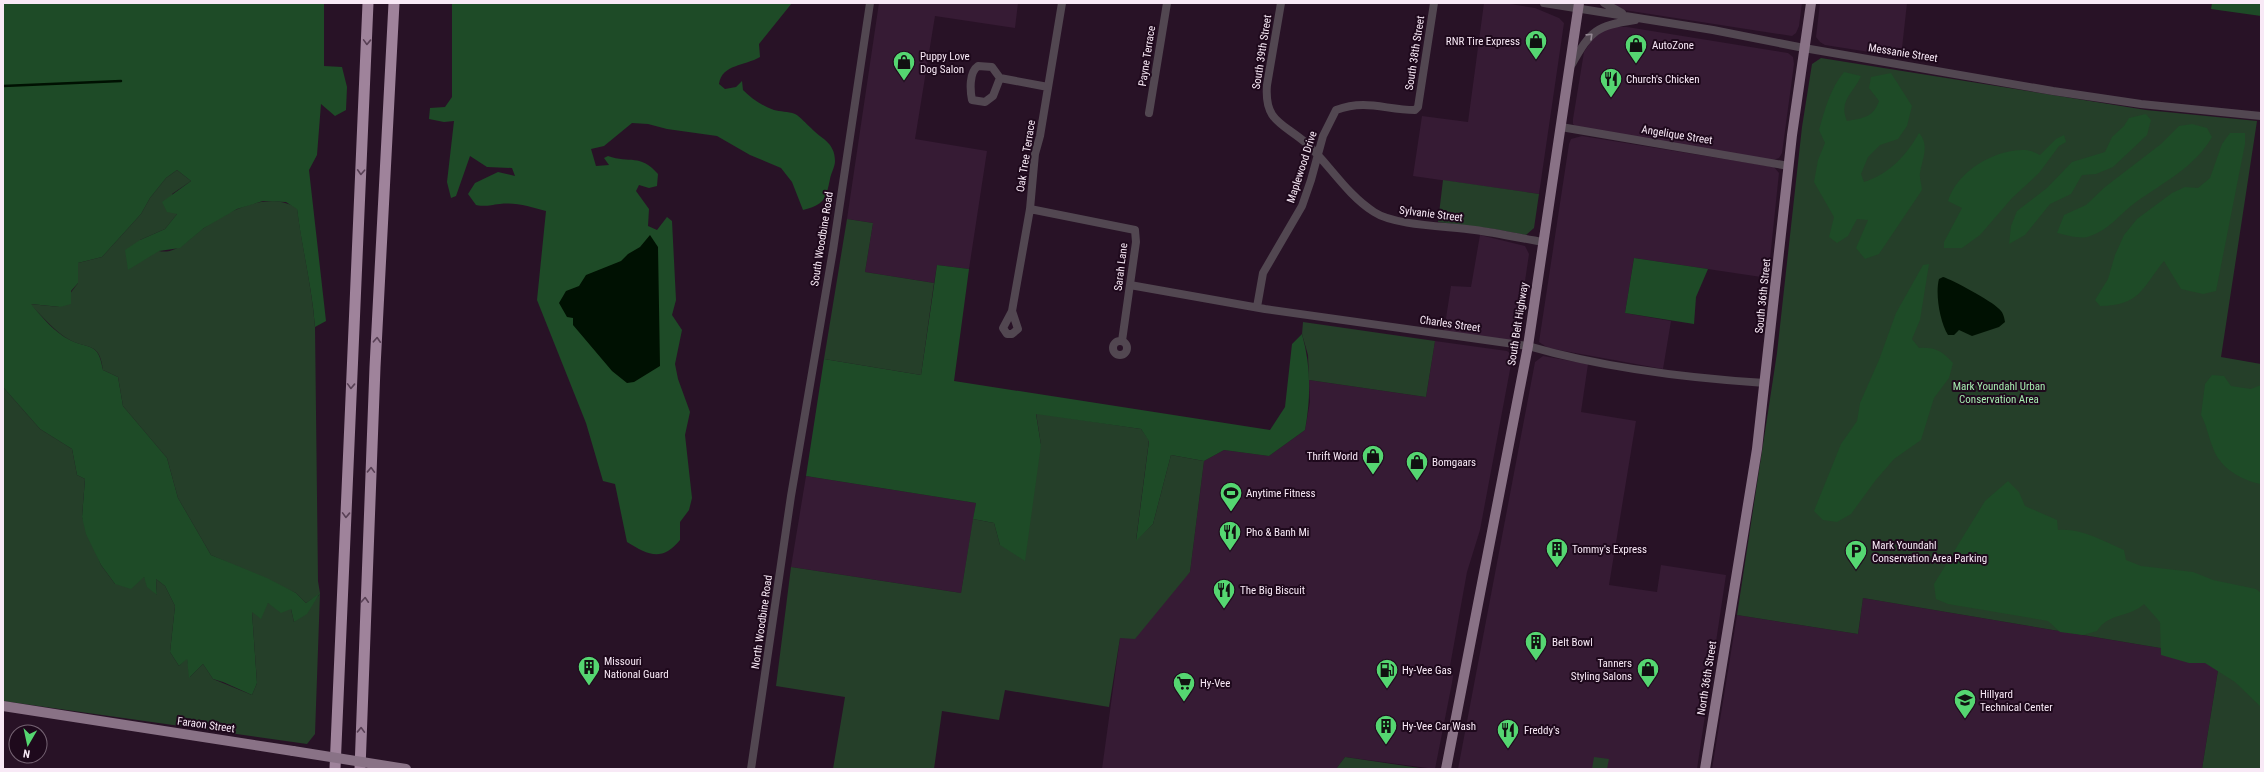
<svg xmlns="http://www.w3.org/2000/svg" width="2264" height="772" viewBox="0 0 2264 772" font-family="'Roboto Condensed',sans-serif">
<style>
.built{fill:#361b34}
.green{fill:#253f29}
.forest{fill:#1e4b27}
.water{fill:#001102}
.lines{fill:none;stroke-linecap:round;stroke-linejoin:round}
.stream{stroke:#001102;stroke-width:2.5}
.minor{stroke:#524751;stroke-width:8}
.major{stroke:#897286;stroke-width:10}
.highway{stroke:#9f839b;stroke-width:11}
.major-bridge{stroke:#897286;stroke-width:10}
.oneway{stroke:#948893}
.oneway2{stroke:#584055}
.labels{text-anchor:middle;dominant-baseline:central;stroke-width:4;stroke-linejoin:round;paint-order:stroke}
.poi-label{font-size:11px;fill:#f8e9f6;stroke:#1e091c;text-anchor:start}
.street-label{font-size:11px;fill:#f8e9f6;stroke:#1e091c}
.park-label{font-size:11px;fill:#a5ebaf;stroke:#1e091c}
</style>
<rect width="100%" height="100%" fill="#281226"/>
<path class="built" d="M879 3H1018L1015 28 935 16 915 139 987 151 969 269 937 265 934 283 865 272 873 223 847 219Z
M1484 3H1504L1535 8 1559 18 1564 23 1539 194 1413 176 1422 116 1468 122Z
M1610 3H1802L1799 26 1796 33 1792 36 1624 10Z
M1820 3H1907L1901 57 1825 45 1820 42 1816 37Z
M1612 27H1627L1788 53 1793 57 1794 64 1782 153 1779 158 1773 160 1576 127 1573 124V119L1584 52 1596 34Z
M1582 136 1774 167 1779 173 1768 278 1634 258 1625 313 1671 321 1663 369 1548 348 1539 342 1569 144 1571 139Z
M1480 235 1525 246 1529 254 1517 335 1509 341 1444 331 1451 286 1471 287Z
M1435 341 1507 351 1511 354 1512 359 1480 530 1467 572 1450 666 1453 676 1452 683 1435 769 1345 757 1336 769H1102L1120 638 1190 572 1204 461 1224 450 1269 456 1305 430 1310 402 1309 380 1426 397Z
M1543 356 1588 364 1581 412 1636 421 1609 585 1657 592 1661 565 1726 575 1697 769H1458L1535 362Z
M806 476 976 503 961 593 791 567Z
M1863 598 2220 658 2202 769H1712L1737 615 1858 634Z"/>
<path class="green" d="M1821 58 2146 110 2257 121 2221 357 2261 364V769H2202L2220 658 1863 598 1858 634 1737 615 1777 353 1802 127 1812 64Z
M177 170 191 181 172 194 177 214 165 229 140 240C146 243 153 249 159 251 177 255 191 237 204 228 230 210 267 191 297 208 302 248 312 287 315 327L318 581 320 593 315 734 307 744 3 701V387L40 429 72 449 77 475 85 479 82 517 101 565 115 584 144 577 157 595 156 579 165 586 175 606 170 652 179 666 187 658 190 677 203 664 213 679 252 695 257 683 252 612 268 603 291 609 294 622 320 594 306 603 296 593 211 555 178 498 167 458 123 406 118 377 103 370C99 341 89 350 70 340 55 332 42 316 30 304L60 307 78 283V263L102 257 141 214 150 198 166 178Z
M1443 180 1539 194 1534 228 1526 235 1494 229 1438 222Z
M847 219 873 223 865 272 934 283 921 375 824 359Z
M1303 322 1435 341 1426 397 1309 380 1308 355 1302 334Z
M1036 413 1141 429 1149 440 1136 540 1153 524 1171 455 1204 461 1190 572 1135 639 1120 638 1109 707 1005 690 999 720 942 711 934 769H833L845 697 776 686 791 567 961 593 973 519 994 523 1000 545 1041 445Z
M1345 757 1426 769H1336Z
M1594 757 1609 759 1607 769H1592Z"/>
<path class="forest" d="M3 3H324V66L342 67 347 87 346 110 335 116 321 104 317 155 309 170 326 321 315 327C312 287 302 249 297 209L286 202 263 201 237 209 204 228 180 248 159 251 128 270 125 250 140 240 165 229 177 214 167 212 162 202 191 181 177 170 166 178 150 198 141 214 102 257 78 263V283L71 291V304L60 307 31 304C41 316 55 333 70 340 90 350 98 341 103 370L118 377 123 406 167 458 178 498 211 555 267 578 296 593 306 603 320 593 307 614 294 622 291 609 281 613 268 603 261 619 252 612 257 683 252 695 223 682 213 679 203 664 189 678 187 659 179 666 170 652 175 606 165 586 156 579 157 595 147 587 144 577 131 589 115 584 101 565 86 534 82 517 85 479 77 475 72 449 40 429 3 387Z
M452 3H792L759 44 760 57C745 66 722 64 719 84L725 89 736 87 742 81 743 90C751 98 762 106 774 110 780 112 788 111 795 114 801 117 806 124 811 128 821 139 835 142 835 161 835 167 831 173 830 179 826 199 824 205 803 210L792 182 781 168 750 155 717 136 667 129 648 124 632 123 604 146 591 149 596 166 609 165 604 158 608 156C630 164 640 153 658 174L657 186 649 188 639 185 636 191 649 209 648 226 657 230 667 217 672 221 676 300 672 315 682 330 675 364 678 379 690 412 685 435 692 498 689 510 680 522V540C662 562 648 555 627 542L615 484 603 481 586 423 537 300 546 211C531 207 516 202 500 204 489 205 487 207 476 205L468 194 475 183 498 172 515 176 512 168 487 167 470 156 456 196 451 198 447 182 454 121 444 122 429 119 430 108 445 107 452 97Z
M2212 3H2261V16L2211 9Z
M1844 72 1861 76C1854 93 1838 100 1847 121 1863 118 1873 118 1879 101L1869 88 1871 77 1891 73 1912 106 1907 126 1898 139 1880 145 1868 157 1861 174 1864 182C1889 174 1906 156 1919 133 1930 145 1922 160 1920 173 1919 178 1922 185 1922 190L1879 254 1865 259 1856 248 1868 220 1857 219 1848 236 1837 243 1829 237 1834 217 1814 182 1818 160 1825 143 1819 130C1825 109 1830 89 1844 72Z
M2146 114 2151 120 2147 135 2113 167 2096 174 2082 175 2071 194 2050 204 2025 235 2009 244 2011 226 2017 211 2047 188 2072 162 2105 152 2112 137 2124 126 2129 118Z
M2192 124 2207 128 2212 137C2195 167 2164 182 2136 202 2121 213 2109 230 2090 236 2082 240 2066 235 2057 233L2064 215 2086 205 2105 187 2161 144 2179 126Z
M2230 133H2245V144L2216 291 2203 294 2181 289 2164 261C2141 289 2141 305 2100 306L2095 300 2108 279 2115 255 2124 235 2137 219 2172 193 2185 187 2198 188 2210 178 2222 144Z
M2064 135 2066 142 2059 146 2039 173 2012 198 1980 235 1962 248H1944V242L1962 208 1948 201C1957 171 1995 149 2025 150 2030 150 2036 153 2040 155L2056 139Z
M1634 258 1708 269 1696 297 1694 324 1625 313Z
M1929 264 1920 320 1912 339 1919 348C1935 347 1942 351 1953 363L1949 378 1934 398 1921 440 1894 459 1875 481 1851 514 1837 522 1823 520 1814 511 1841 444 1857 421 1860 403 1879 360 1896 313 1923 265Z
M937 265 969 269 954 381 1270 430 1285 407 1292 344 1302 334C1311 366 1311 397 1305 430L1269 456 1224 450 1204 461 1171 455 1153 524 1136 541 1149 441 1141 429 1036 414 1041 445 1025 561 1000 545 994 523 973 519 976 503 806 476 824 359 921 375Z
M2212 375 2224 376 2231 386 2251 389 2261 385V484C2241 480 2220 468 2213 448 2208 436 2207 426 2201 415L2205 384Z
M2008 481 2019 492 2025 506 2057 520 2058 530C2082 528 2103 541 2124 550L2126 560 2141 566 2193 572 2213 580 2256 589 2261 593V707L2235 682 2205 663H2189L2161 655 2160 622 2144 604C2129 618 2109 612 2097 631L2083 635 2060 632 2048 621 1948 604 1936 599 1934 584 1985 501Z"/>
<path class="water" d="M650 235 658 247 660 366 634 382 627 383 612 371 573 325V318L567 317 559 303 566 291 579 286 586 275 621 261 628 254 640 247Z
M1943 277C1951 279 1993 302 1998 308 2003 312 2004 316 2005 322L1999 327 1972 336 1959 330 1954 335H1948C1940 322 1935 294 1939 279Z"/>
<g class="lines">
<path class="stream" d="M3 86 121 81"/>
<path class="minor" d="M1281 3 1267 85C1264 122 1283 123 1306 143 1330 165 1346 194 1374 212 1395 226 1448 226 1475 230 1497 233 1520 238 1543 242
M1544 3 1713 30 1804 48 2053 91 2141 104 2261 116
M1604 3 1622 13
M1572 64C1591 30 1596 26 1635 20
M978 66 992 67 1000 78 993 96 985 102 972 100C970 90 969 72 978 66Z
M1000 78 1048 87
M1149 113 1167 3
M1561 127 1789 166
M1030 209 1135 230 1136 242 1122 341
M1130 285 1265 309 1528 346C1604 368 1686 378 1765 383
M1257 307 1263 273 1302 206 1311 180 1323 136 1336 110C1367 99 1385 110 1415 110L1418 107 1434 3
M1012 311 1030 209 1035 154 1040 136 1062 3
M1012 311 1018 329 1012 334H1007L1003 328Z
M1113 348a7 7 0 1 1 14 0a7 7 0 1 1-14 0Z
M751 769 791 496 833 250 870 3"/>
<path class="major" d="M3 706 293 751
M1446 769 1528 346 1579 3
M1705 769 1757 449 1792 135 1811 3"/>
<path class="highway" d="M335 769 368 3
M360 769 375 367 394 3"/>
<path class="major-bridge" d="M293 751 406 769"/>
</g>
<defs><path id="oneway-chevron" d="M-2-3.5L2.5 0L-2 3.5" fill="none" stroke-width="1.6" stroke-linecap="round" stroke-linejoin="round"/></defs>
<use class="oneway" href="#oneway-chevron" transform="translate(1590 36) rotate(-44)"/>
<g class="oneway2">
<use href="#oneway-chevron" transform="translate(367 42) rotate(92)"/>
<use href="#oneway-chevron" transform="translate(361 172) rotate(93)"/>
<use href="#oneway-chevron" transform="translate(377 340) rotate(-87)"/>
<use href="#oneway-chevron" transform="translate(351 386) rotate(92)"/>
<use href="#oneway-chevron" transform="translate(371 470) rotate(-88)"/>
<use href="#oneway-chevron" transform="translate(346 515) rotate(92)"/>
<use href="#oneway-chevron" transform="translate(365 600) rotate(-87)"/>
<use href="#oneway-chevron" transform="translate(361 730) rotate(-88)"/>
</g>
<defs>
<g id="shop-pin" transform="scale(1.15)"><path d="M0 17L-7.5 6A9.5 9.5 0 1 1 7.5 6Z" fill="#55d671" stroke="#1e091c"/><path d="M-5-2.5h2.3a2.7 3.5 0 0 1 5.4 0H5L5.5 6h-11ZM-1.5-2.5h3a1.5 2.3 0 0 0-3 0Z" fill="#111"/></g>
<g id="restaurant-pin" transform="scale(1.15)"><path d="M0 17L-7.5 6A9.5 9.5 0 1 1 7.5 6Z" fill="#55d671" stroke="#1e091c"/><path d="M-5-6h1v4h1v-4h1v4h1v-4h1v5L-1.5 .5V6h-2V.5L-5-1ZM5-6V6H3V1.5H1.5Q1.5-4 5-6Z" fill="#111"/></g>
<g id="stadium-pin" transform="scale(1.15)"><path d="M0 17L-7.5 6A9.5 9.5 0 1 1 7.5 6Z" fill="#55d671" stroke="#1e091c"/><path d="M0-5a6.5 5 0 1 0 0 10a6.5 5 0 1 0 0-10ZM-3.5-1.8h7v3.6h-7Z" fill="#111"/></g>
<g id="building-pin" transform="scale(1.15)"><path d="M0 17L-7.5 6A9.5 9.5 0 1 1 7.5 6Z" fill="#55d671" stroke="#1e091c"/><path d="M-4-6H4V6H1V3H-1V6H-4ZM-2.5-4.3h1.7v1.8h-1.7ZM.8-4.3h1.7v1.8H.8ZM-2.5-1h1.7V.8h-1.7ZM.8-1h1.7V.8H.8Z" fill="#111"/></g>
<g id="parking-pin" transform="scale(1.15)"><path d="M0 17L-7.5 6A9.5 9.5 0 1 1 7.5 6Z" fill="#55d671" stroke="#1e091c"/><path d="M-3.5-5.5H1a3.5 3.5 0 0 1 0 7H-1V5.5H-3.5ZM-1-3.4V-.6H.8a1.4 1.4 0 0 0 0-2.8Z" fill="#111"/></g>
<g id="fuel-pin" transform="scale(1.15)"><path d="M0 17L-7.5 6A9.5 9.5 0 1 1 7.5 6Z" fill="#55d671" stroke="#1e091c"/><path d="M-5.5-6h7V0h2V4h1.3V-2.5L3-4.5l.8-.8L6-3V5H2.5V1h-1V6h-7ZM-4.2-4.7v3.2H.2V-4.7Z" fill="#111"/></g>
<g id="supermarket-pin" transform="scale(1.15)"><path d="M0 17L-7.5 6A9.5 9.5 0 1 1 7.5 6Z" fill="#55d671" stroke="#1e091c"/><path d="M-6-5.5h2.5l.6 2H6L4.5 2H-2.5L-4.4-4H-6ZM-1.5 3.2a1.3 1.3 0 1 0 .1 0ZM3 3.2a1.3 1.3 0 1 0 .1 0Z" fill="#111"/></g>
<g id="school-pin" transform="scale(1.15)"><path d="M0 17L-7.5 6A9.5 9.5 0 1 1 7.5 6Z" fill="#55d671" stroke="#1e091c"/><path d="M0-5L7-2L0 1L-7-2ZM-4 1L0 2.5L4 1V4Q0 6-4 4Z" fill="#111"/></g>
</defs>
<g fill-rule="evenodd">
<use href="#shop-pin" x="1536" y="41"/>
<use href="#shop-pin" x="1636" y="45"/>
<use href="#shop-pin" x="904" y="62"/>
<use href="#restaurant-pin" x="1611" y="79"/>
<use href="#shop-pin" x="1373" y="456"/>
<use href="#shop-pin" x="1417" y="462"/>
<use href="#stadium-pin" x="1231" y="493"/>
<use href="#restaurant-pin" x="1230" y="532"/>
<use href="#building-pin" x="1557" y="549"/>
<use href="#parking-pin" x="1856" y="551"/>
<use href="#restaurant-pin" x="1224" y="590"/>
<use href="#building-pin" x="1536" y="642"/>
<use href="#building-pin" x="589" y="667"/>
<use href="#shop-pin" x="1648" y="669"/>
<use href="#fuel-pin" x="1387" y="670"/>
<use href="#supermarket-pin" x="1184" y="683"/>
<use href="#school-pin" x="1965" y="700"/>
<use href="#building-pin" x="1386" y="726"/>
<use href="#restaurant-pin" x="1508" y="730"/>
</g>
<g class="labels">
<g class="poi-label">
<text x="1520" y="41" text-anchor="end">RNR Tire Express</text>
<text x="1652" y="45">AutoZone</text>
<text x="920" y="56">Puppy Love<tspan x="920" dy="13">Dog Salon</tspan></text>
<text x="1626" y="79">Church's Chicken</text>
<text x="1358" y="456" text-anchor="end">Thrift World</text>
<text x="1432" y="462">Bomgaars</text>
<text x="1246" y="493">Anytime Fitness</text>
<text x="1246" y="532">Pho &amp; Banh Mi</text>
<text x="1872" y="545">Mark Youndahl<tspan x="1872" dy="13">Conservation Area Parking</tspan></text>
<text x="1572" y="549">Tommy's Express</text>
<text x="1240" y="590">The Big Biscuit</text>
<text x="1552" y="642">Belt Bowl</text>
<text x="604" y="661">Missouri<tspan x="604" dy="13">National Guard</tspan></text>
<text x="1632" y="663" text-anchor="end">Tanners<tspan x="1632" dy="13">Styling Salons</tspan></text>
<text x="1402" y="670">Hy-Vee Gas</text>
<text x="1200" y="683">Hy-Vee</text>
<text x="1980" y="694">Hillyard<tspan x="1980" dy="13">Technical Center</tspan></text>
<text x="1402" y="726">Hy-Vee Car Wash</text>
<text x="1524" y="730">Freddy's</text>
</g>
<g class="street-label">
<text transform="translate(1262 52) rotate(-81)">South 39th Street</text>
<text transform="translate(1415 53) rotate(-81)">South 38th Street</text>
<text transform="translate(1903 53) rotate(9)">Messanie Street</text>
<text transform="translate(1147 56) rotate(-81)">Payne Terrace</text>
<text transform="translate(1677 135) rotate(9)">Angelique Street</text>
<text transform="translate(1026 156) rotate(-81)">Oak Tree Terrace</text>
<text transform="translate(1302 167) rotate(-72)">Maplewood Drive</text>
<text transform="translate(1431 214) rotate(7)">Sylvanie Street</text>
<text transform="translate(822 239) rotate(-81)">South Woodbine Road</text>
<text transform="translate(1121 267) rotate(-83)">Sarah Lane</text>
<text transform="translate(1763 296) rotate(-84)">South 36th Street</text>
<text transform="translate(1450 324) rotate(8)">Charles Street</text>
<text transform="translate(1518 324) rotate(-81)">South Belt Highway</text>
<text transform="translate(762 622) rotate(-82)">North Woodbine Road</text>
<text transform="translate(1707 678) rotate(-81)">North 36th Street</text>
<text transform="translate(206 725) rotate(8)">Faraon Street</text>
</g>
<g class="park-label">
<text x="1999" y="386">Mark Youndahl Urban<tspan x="1999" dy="13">Conservation Area</tspan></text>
</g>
</g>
<rect width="2264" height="772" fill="none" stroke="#f8e9f6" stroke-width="8"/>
<g transform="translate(28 744) rotate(189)"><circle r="19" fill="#1e091c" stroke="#756373"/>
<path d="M0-3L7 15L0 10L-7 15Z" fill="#55d671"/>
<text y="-6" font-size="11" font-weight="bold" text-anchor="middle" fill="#f8e9f6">N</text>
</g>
</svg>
